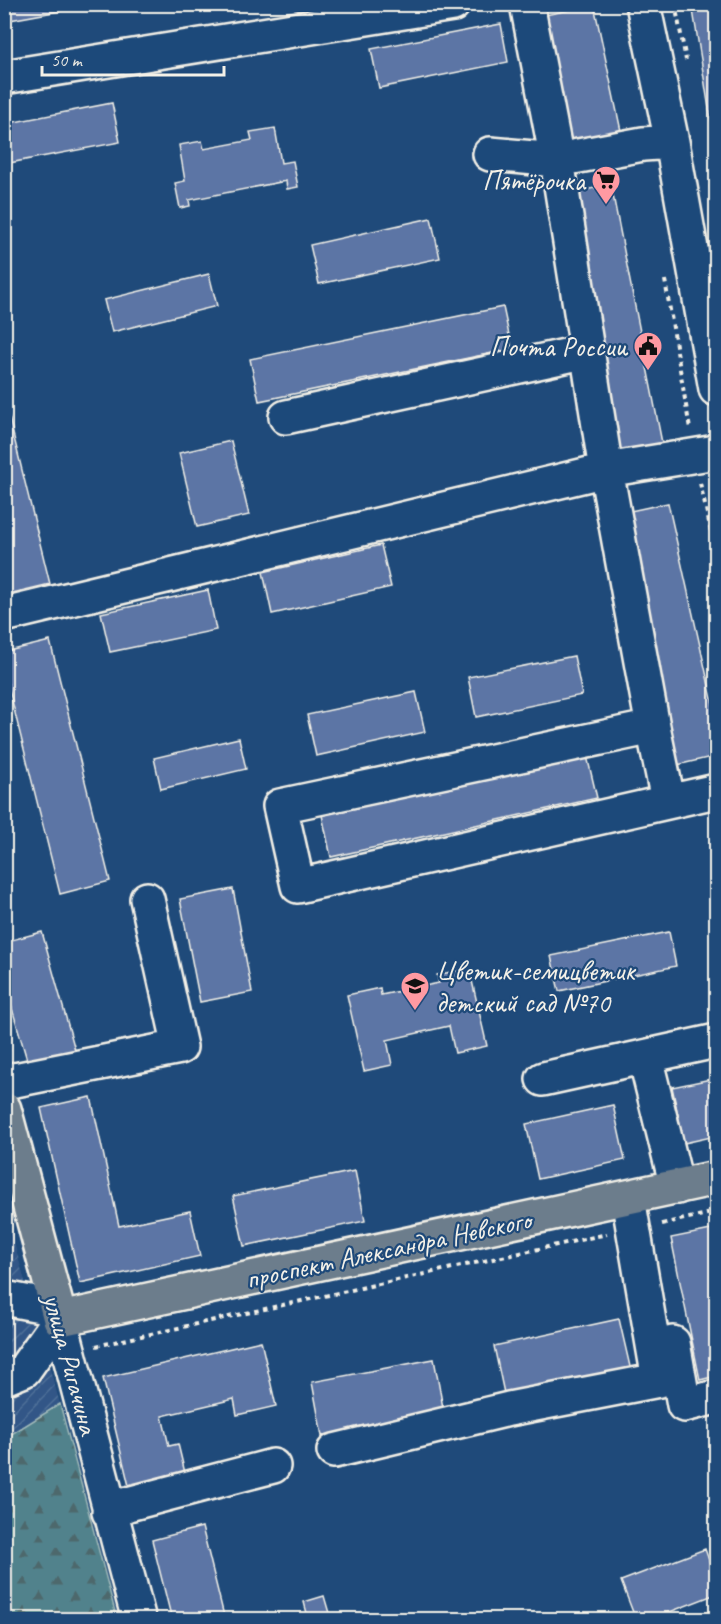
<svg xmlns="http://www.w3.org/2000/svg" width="721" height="1624" viewBox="0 0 721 1624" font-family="Caveat,sans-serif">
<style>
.industrial{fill:url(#industrial-furrows)}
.forest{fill:url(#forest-firs);stroke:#a2baba;stroke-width:1.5}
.building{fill:#5b75a5;stroke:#f4f1e8;stroke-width:1.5}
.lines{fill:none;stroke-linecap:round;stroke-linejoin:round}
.minor-casing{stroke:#f4f1e8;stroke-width:38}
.major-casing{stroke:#f4f1e8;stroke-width:38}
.path{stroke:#f4f1e8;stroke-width:4;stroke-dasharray:4.5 4.5;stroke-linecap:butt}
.minor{stroke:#1f4a7a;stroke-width:33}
.major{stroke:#6c7d8c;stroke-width:33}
.labels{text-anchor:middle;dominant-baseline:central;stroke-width:4.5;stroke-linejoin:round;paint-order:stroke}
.poi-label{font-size:28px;fill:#f4f1e8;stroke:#1f4a7a;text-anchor:end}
.street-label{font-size:28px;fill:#f4f1e8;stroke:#1f4a7a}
</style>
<defs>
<pattern id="industrial-furrows" width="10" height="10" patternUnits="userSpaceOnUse" patternTransform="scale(1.5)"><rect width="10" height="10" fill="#315787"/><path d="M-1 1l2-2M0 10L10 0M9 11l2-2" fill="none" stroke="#4f7098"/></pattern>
<pattern id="forest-firs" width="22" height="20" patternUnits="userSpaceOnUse" patternTransform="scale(1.5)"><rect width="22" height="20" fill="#51828c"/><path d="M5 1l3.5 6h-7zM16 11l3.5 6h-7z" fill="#4d686c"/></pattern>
</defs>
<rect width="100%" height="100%" fill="#1f4a7a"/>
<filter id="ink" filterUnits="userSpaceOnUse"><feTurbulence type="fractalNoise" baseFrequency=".0167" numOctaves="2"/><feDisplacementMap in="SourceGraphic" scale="12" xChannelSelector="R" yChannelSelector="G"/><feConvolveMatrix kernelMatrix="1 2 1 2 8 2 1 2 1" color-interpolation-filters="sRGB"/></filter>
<g filter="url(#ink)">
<path class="industrial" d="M4 1208 60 1404 5 1438H4Z"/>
<path class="forest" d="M60 1404 117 1619H5V1438Z"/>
<path class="building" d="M4 4H98L4 21Z
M692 4H716V120L711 121Z
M594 5 621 131 567 142 540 16Z
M501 24 508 62 379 88 371 49Z
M112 103 120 142 4 164V124Z
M275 128 281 163 293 161 298 187 287 189 286 181 189 200 190 206 180 208 175 183 185 181 179 145 202 141 204 149 252 140 250 132Z
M611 185 662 443 619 451 568 193Z
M431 218 440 258 319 284 310 245Z
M209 274 217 306 112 332 104 300Z
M503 307 512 349 259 401 250 359Z
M4 397 50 584 4 595Z
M231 441 249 515 197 527 179 453Z
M668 503 716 717V756L677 765 621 513Z
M381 545 391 587 272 614 263 572Z
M208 590 216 630 110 652 101 613Z
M50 641 110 881 60 894 4 669V652Z
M574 656 582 695 476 717 468 677Z
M416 692 425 732 316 756 307 715Z
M239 738 246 769 161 789 154 758Z
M587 756 597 798 331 857 322 815Z
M233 889 252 992 200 1002 180 899Z
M42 932 77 1057 30 1070 4 981V942Z
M669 932 676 966 559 991 551 956Z
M469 968 487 1046 455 1053 449 1026 387 1040 392 1065 364 1071 347 995 380 988 381 995 439 983 437 975Z
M716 1078V1136L684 1143 672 1087Z
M91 1097 119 1226 190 1211 200 1256 80 1283 41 1108Z
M613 1105 625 1160 538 1179 526 1124Z
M355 1171 365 1221 244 1246 233 1196Z
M716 1229V1275L714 1274 716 1287V1376L700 1380 671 1238Z
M619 1319 631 1371 505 1398 494 1346Z
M261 1341 276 1406 237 1415 234 1399 162 1416 169 1446 178 1444 185 1473 129 1486 103 1378Z
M434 1359 444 1413 322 1436 312 1382Z
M202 1527 225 1620H172L152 1540Z
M705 1549 716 1580V1594L649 1620H636L621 1581Z
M324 1596 331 1620H300L308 1617 304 1602Z"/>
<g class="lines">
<g class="minor-casing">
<path id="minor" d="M527 4 557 160 606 470 653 727
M643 4 672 142 716 389
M4 77 453 4
M490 154 557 160 643 144 672 142
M286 417 588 351
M4 615 606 470 716 452
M668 800 653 727 280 806 298 886 716 791
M645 1057 677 1187
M4 1079 15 1080 180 1047 147 899
M543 1079 716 1041
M4 1298 56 1308
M60 1319 139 1620
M673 1343 684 1405 716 1397
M4 1378 24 1370 60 1319
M334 1451 509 1409 659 1380 628 1198
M109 1512 128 1504 273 1466"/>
</g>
<g class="major-casing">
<path id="major" d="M4 1109 60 1319 716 1178"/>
</g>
<path class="path" d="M675 4 686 60
M711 185 716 212
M665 280 690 429
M700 483 716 553
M4 1032 9 1052
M662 1224 716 1212
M96 1346 607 1234"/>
<use href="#minor" class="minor"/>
<use href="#major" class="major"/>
</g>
</g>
<defs>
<g id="supermarket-pin" transform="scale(1.5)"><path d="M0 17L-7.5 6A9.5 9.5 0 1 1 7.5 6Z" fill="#ff9aa2" stroke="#1f4a7a"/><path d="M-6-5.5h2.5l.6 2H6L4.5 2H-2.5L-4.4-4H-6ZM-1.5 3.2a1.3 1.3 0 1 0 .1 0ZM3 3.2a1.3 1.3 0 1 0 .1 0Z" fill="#111"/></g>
<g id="civic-pin" transform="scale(1.5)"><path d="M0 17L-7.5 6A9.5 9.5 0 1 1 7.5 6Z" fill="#ff9aa2" stroke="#1f4a7a"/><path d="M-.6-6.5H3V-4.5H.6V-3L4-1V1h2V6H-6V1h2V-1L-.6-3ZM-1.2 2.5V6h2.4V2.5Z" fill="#111"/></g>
<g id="school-pin" transform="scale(1.5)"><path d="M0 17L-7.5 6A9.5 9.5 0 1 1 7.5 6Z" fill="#ff9aa2" stroke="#1f4a7a"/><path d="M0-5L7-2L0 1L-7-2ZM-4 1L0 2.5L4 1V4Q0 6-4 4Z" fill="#111"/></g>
</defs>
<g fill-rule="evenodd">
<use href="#supermarket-pin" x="606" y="180"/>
<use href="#civic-pin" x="648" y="346"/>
<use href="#school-pin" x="415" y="986"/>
</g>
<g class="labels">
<g class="poi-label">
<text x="585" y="180">Пятёрочка</text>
<text x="627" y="346">Почта России</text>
<text x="436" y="970" text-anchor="start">Цветик-семицветик<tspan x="436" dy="32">детский сад №70</tspan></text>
</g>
<g class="street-label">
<text transform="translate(388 1249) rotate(-12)">проспект Александра Невского</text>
<text transform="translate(71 1364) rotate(75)">улица Ригачина</text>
</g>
</g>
<rect width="721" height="1624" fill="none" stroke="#1f4a7a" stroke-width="24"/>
<rect x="12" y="12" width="697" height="1600" fill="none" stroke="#f4f1e8" stroke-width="2" filter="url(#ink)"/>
<path d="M42 66v9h182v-9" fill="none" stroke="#f4f1e8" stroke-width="3"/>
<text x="51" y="66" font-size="18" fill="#f4f1e8" stroke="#1f4a7a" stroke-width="4.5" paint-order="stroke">50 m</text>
</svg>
